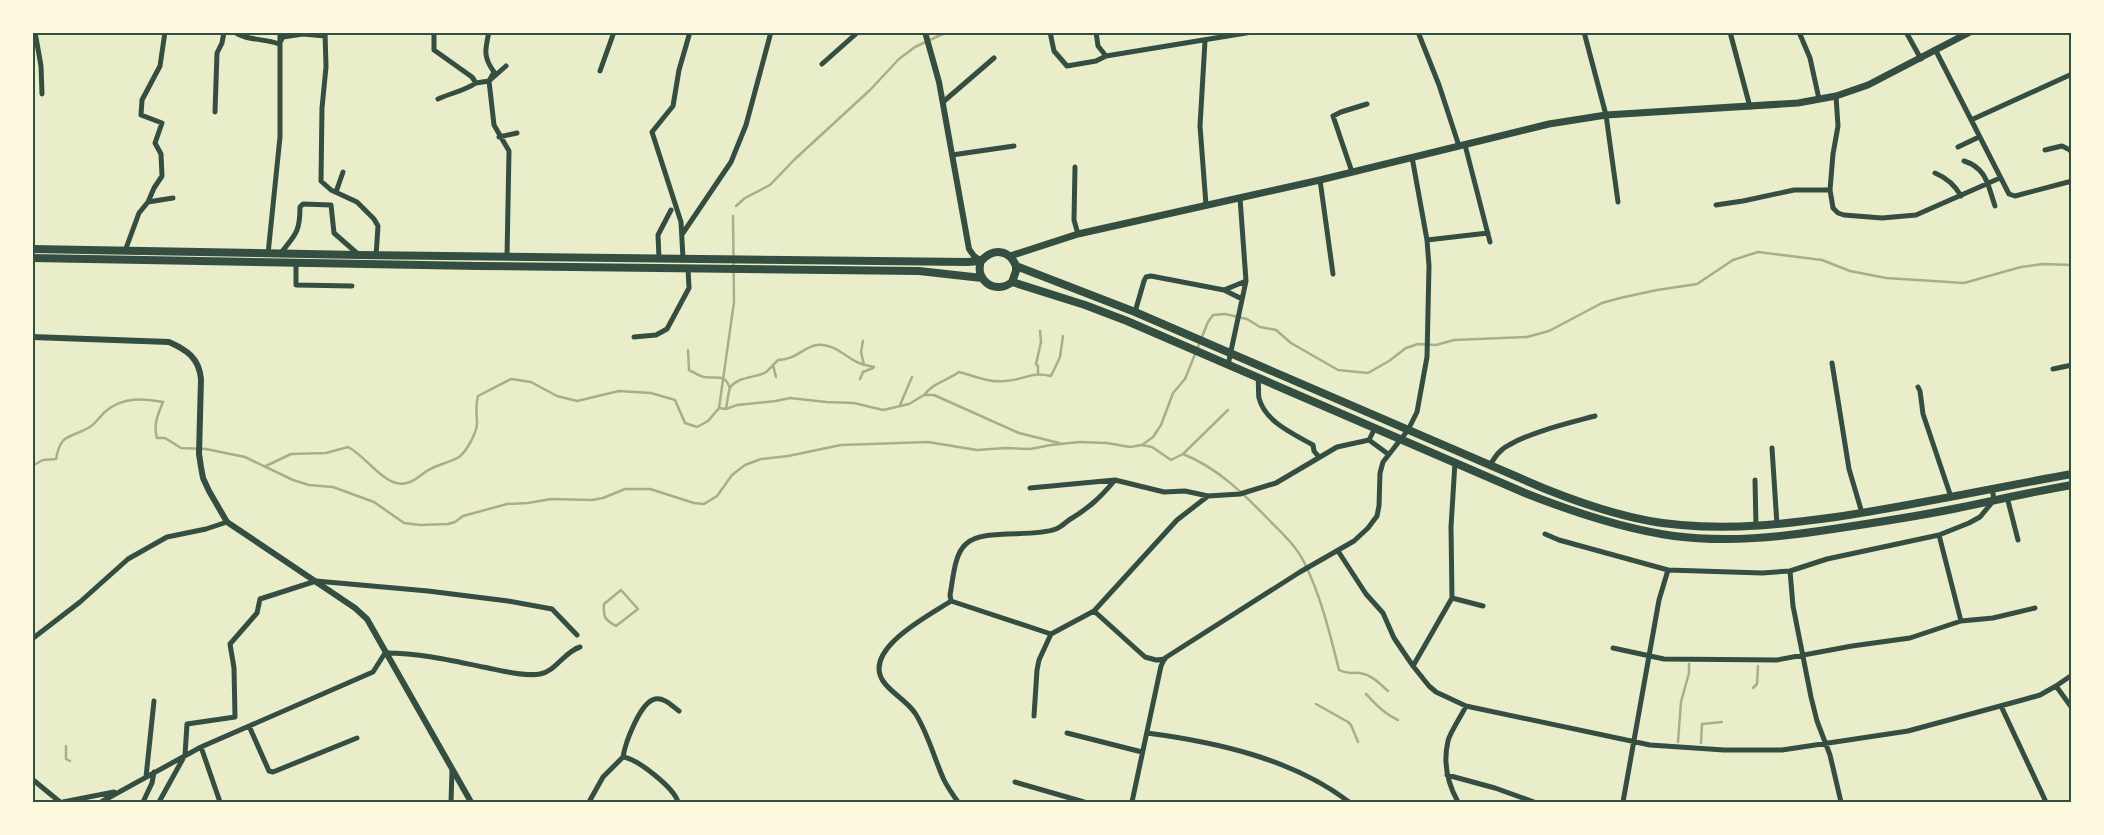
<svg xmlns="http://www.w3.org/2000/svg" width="2104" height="835" viewBox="0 0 2104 835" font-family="Manrope,sans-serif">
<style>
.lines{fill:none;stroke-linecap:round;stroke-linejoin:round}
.stream{stroke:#a3b18a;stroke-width:2.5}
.minor{stroke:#344e41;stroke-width:5}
.tertiary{stroke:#344e41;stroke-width:6}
.secondary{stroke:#344e41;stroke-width:7}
.primary{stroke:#344e41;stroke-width:8}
.neatline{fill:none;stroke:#344e41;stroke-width:2}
</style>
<rect width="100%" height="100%" fill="#e9edc9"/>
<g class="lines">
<path class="stream" d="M736 206 745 198 770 185 795 159 870 90 899 59 915 47 947 32
M863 341 861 352 864 365
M688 350 689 370C694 372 699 376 704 377 716 379 726 373 730 389
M773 365 776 377
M1038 373V366L1036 364 1041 342 1040 331
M860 379 863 372 873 368
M924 395C933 383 948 380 959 372 975 376 989 383 1005 381 1025 380 1030 371 1051 376L1060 357 1063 336
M900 405 912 377
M719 408 734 302 733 216
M726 409C727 403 728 394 730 388 737 376 757 378 766 372 770 369 774 364 778 360 796 360 803 347 817 345 834 343 845 357 859 363 864 365 869 366 874 367
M1142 445 1152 447 1171 460 1183 454 1228 410
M1183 454C1218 468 1244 494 1270 521 1282 533 1296 546 1304 562 1321 596 1330 634 1339 670 1349 675 1351 672 1360 673 1372 675 1379 683 1388 691
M32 466 43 460 56 459C61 432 70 439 90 427 96 423 100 416 106 411 123 397 143 398 163 402 158 414 153 425 157 438H165L181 448 206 449 245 457 293 480 309 485 333 487 374 502 404 523 420 525 448 524 455 522 463 516 507 504 528 503 551 499 592 500 603 498 625 489H650L694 503 704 504 717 496 732 475 745 465 761 459 788 456 841 445 928 442 977 450 1005 448 1030 449 1051 445 1079 442 1107 443 1130 447 1142 445 1153 437 1161 425 1173 393 1185 379 1208 322 1213 315 1225 314 1247 319 1260 327 1276 330 1291 343 1338 370 1368 373 1389 361 1406 348 1418 344 1436 345 1454 340 1527 337 1549 331 1602 303 1620 298 1657 290 1697 284 1733 260 1758 252 1822 260 1850 271 1886 278 1964 283 2021 267 2043 264 2072 265
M266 466 291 454 326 453 348 447C365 456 378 477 393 482 406 487 415 480 424 473 434 465 449 463 459 457 467 451 477 432 477 423 477 413 475 407 478 396L511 379 531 382 557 396 577 401 619 391 651 393 675 400 685 423 697 427 708 421 719 408 726 409 737 405 776 401 790 398 826 402 854 403 883 410 909 404 924 395H934L1019 433 1059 443
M621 590 638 609 616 626C605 620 603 617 604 604Z
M1753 688 1757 684 1758 666
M1366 694C1377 705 1384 714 1398 720
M1316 704 1348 722 1351 725 1358 742
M1678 742 1681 702 1689 673V664
M1701 743 1702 724 1722 722
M66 746V759L70 761"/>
<path class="minor" d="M35 32 41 66 42 94
M234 32C247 41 264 38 279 44L283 37 303 34 325 36
M325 32 326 67 322 108 321 181 331 190 357 202 374 219 378 226 376 256
M434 32V50L472 77 476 83 489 81 506 66
M489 32C485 50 483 57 494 72L489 81 494 125 509 151 507 257
M1050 32 1054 51 1067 66 1096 61 1106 56 1252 32
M1096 32 1098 46 1106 56
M1418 32 1439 85 1459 146
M1584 32 1606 115 1618 202
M1730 32 1750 107
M1799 32 1810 58 1819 99
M1906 32 1921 59
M1205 41 1200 126 1206 205
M1936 51 2009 194 2015 196 2072 181
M822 64 858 32
M600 71 614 32
M1836 96 1838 126 1833 154 1830 190 1833 208 1838 213 1844 215 1882 218 1916 215 2000 178
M438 99C451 93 464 91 476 83
M943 102 994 58
M215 112 217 53 222 43 224 32
M1971 120 2072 74
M499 137 517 133
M1465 145 1490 242
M1958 147 1979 137
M2045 150 2062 146 2070 150 2072 154
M952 155 1014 146
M1964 161C1987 168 1988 186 1995 206
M1075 167 1074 220 1078 234
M1352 172 1333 116 1341 112 1367 104
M1935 173C1947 178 1955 185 1961 196
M1320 180 1333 274
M336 192 343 172
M148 202 173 198
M1716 205 1743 201 1794 190H1830
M683 233 731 162 746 125 771 32
M1427 240 1488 233
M125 251 139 213 148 202 154 188 162 176 161 154 155 143 162 123 141 115 142 100 160 66 165 32
M268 254 280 137V32
M280 254C295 235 300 233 300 207L303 204 331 205 334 233 359 255
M659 258 658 235 671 210
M683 258 681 222 652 132 673 106 679 70 690 32
M296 262V285L352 286
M1224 290 1242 299
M1135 312 1144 281 1146 277 1151 276 1224 290 1246 281 1240 198
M634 337 656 335 667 329 689 288 688 268
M1832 363 1849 469 1862 513
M1228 365 1246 281
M2053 369 2072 365
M1258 378C1259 385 1258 392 1259 398 1265 422 1294 434 1313 445L1314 451 1319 457
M1918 387 1920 391 1923 414 1951 497
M1369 440 1388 454
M1772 448 1777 525
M1455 462 1451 527 1452 598 1413 666 1429 686 1436 692 1466 706 1650 745 1724 750H1782L1908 731 2026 699 2040 695 2056 686 2072 708
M1490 465C1495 457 1500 449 1509 445 1531 432 1569 423 1595 416
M1755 480 1756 526
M1030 488 1115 480
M2007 497 2018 540
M1545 534 1559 540 1668 570
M1338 551 1366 594 1383 613 1394 638 1413 666
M1452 598 1483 606
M951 601 950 595C953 580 954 554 966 544 982 528 1033 538 1056 529 1061 527 1065 523 1069 520 1089 508 1100 498 1115 480L1164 492 1185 491 1208 496 1240 494 1276 483 1337 447 1369 440 1375 428
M1094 611 1177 520 1208 496
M1961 621 1939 535 1969 523 1980 517 1994 500 1992 488
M32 639 80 602 128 559 167 537 206 529 227 522
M1613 648 1664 659 1777 660 1852 646 1910 638 1961 621 1993 618 2035 608
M2056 686 2072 675
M2001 706 2046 802
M1034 716 1037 670 1039 660 1051 634
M249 726 269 771 273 772 357 738
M1067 733 1142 752
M1147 733C1216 742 1293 759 1349 802
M201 747 220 802
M623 757C625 744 640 702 655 699 664 697 672 706 679 711
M1447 775 1495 788 1534 802
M146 777 154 701
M32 779 60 802
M1015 782 1084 802
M63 802 114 792
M101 802 201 747 373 672 385 653C419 653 450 660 483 667 499 670 525 677 540 674 556 671 564 652 580 647
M143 802 152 783 154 772
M159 802 185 755 187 724 235 717 234 668 230 644 257 613 260 599 316 581 428 591 508 601 552 609 577 635
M451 802 452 770
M589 802 603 777 623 757C638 759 674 788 678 802
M958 802C953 795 948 788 944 780 934 758 928 733 915 713 906 700 891 693 883 681 862 649 930 615 951 601L1051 634 1094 611 1145 657 1156 660 1165 659
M1132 802 1161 666 1165 658 1300 572 1354 541 1368 528 1377 516 1379 506 1380 473 1383 462 1408 430 1417 412 1427 357 1429 266 1427 240 1412 157
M1458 802C1448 784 1443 762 1448 741 1450 732 1462 715 1466 706
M1623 802 1659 600 1668 570 1762 573 1790 571
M1841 802 1830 755 1817 721 1811 697 1793 606 1790 571 1827 559 1939 535"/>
<path class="tertiary" d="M925 32 939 82 969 249 974 256 981 261
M32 337 169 342C187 350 199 358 201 379L199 454 201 467 203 478 209 491 227 522 355 608 367 619 471 802"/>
<path class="secondary" d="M1010 256 1078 234 1320 180 1549 124 1606 115 1798 103 1836 96 1868 85 1970 32"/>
<path class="primary" d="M32 249 359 255 967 262 981 261C993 248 1009 249 1016 266L1135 312 1543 488C1585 505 1636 522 1681 525 1734 530 1784 524 1836 517 1915 505 1993 488 2072 474
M32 258 478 266 919 271 982 278
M981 261C974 281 996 295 1012 282L1016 271V266
M1012 282 1085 305 1127 321 1525 493C1573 512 1623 529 1674 536 1727 543 1781 537 1833 529 1873 523 1913 517 1953 509 1992 501 2031 492 2072 485"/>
</g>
<rect width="2104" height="835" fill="none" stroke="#fefae0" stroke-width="68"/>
<rect x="34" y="34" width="2036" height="767" class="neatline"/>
</svg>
